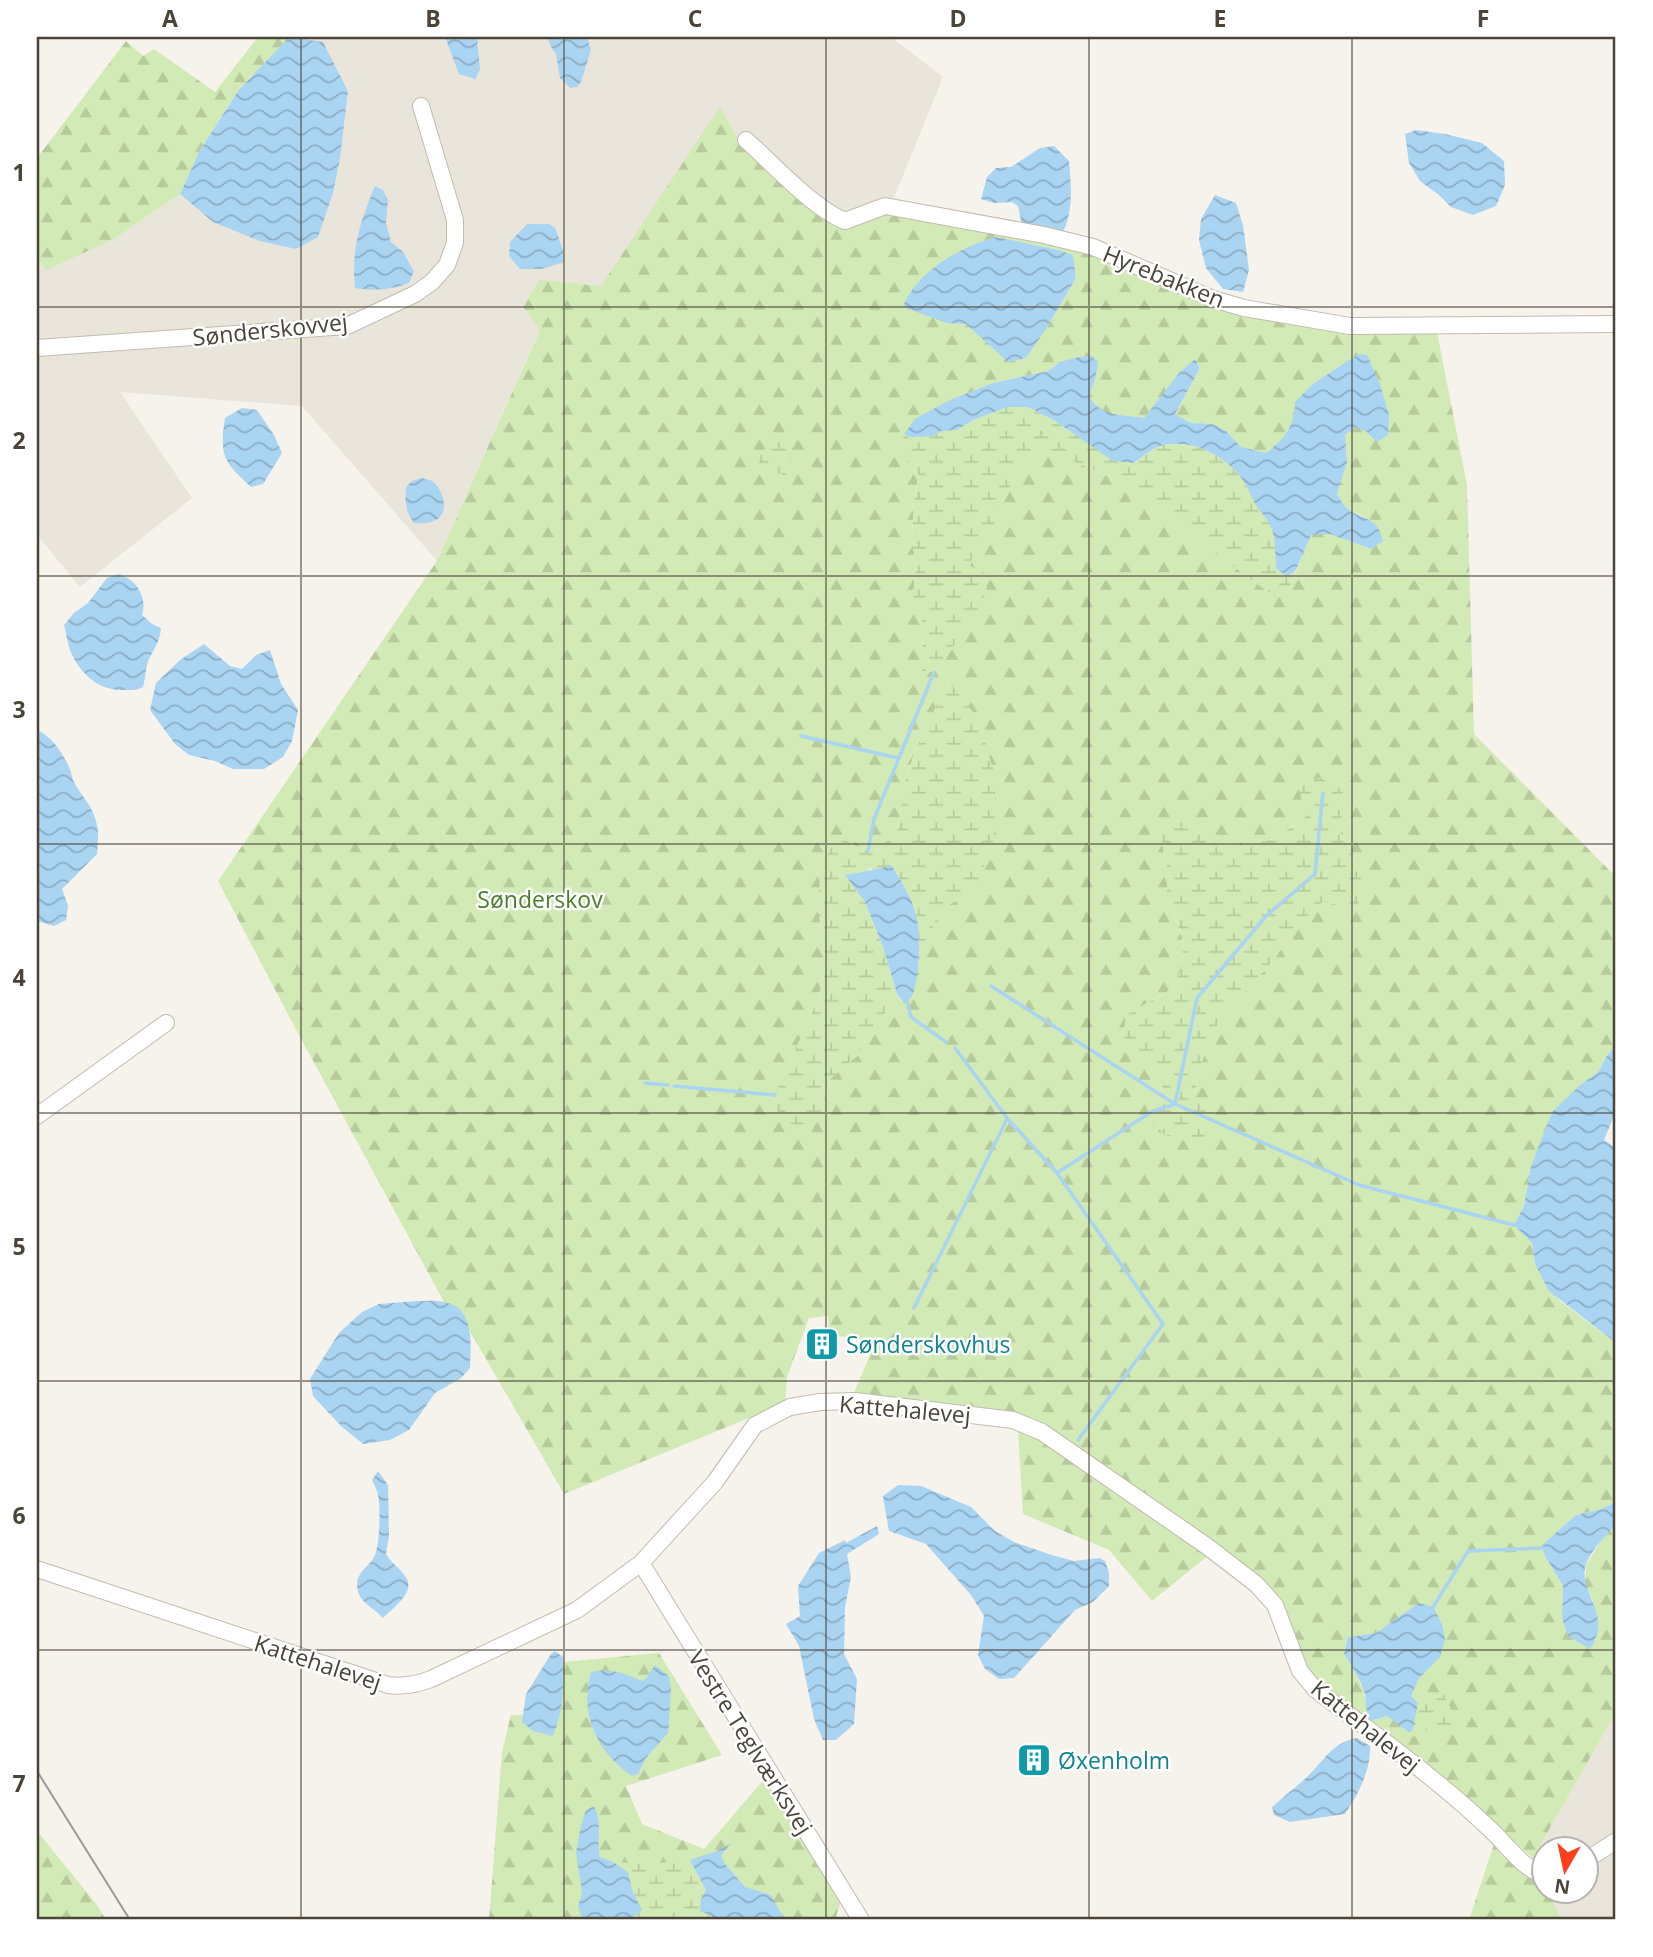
<svg xmlns="http://www.w3.org/2000/svg" width="1653" height="1957" viewBox="0 0 1653 1957" font-family="'Open Sans',sans-serif">
<style>
.residential{fill:#eae5da}
.forest{fill:url(#forest-firs);fill-rule:evenodd}
.wetland{fill:url(#wetland-marsh)}
.water{fill:url(#water-waves)}
.lines{fill:none;stroke-linecap:round;stroke-linejoin:round}
.stream{stroke:#a9d4f2;stroke-width:3.5}
.minor-casing{stroke:#c2bbae;stroke-width:18}
.minor{stroke:#fff;stroke-width:16}
.tram{stroke:#9a9a9a;stroke-width:2}
.grid{fill:none;stroke:#4b4439;stroke-width:2;stroke-opacity:0.55}
.labels{text-anchor:middle;dominant-baseline:central;stroke-width:5;stroke-linejoin:round;paint-order:stroke}
.street-label{font-size:23px;fill:#4b4439;stroke:#fff}
.park-label{font-size:23px;fill:#4a7f2a;stroke:#fff}
.culture-label{font-size:23px;fill:#0d838f;stroke:#fff;text-anchor:start}
.neatline{fill:none;stroke:#4b4439;stroke-width:2.5}
.grid-label{font-size:23px;text-anchor:middle;font-weight:bold;fill:#4b4439}
</style>
<defs>
<pattern id="forest-firs" width="22" height="20" patternUnits="userSpaceOnUse" patternTransform="scale(1.75)"><rect width="22" height="20" fill="#d2eab5"/><path d="M5 1l3.5 6h-7zM16 11l3.5 6h-7z" fill="#b6ca9c"/></pattern>
<pattern id="wetland-marsh" width="20" height="14" patternUnits="userSpaceOnUse" patternTransform="scale(1.75)"><rect width="20" height="14" fill="#d2eab5"/><path d="M1 5h8M5 5V1M11 12h8M15 12V8" fill="none" stroke="#b6ca9c"/></pattern>
<pattern id="water-waves" width="16" height="10" patternUnits="userSpaceOnUse" patternTransform="scale(1.75)"><rect width="16" height="10" fill="#a9d4f2"/><path d="M0 5q4-4 8 0t8 0" fill="none" stroke="#8caec5"/></pattern>
</defs>
<rect width="100%" height="100%" fill="#f6f3ec"/>
<path class="residential" d="M295 37H891L943 77 889 210 845 224 741 144 720 108 601 286 540 329 437 561 302 406 120 392 192 498 80 587 37 535V257L46 269 114 239 180 194 213 222 333 193 340 159 348 91 323 42Z
M1616 1712V1920H1562L1547 1891 1586 1890V1848H1544V1885L1533 1858Z"/>
<path class="forest" d="M258 37H289L238 91 199 152 180 194 114 239 46 270 37 257V158L126 41 143 56 154 49 215 92Z
M720 107 741 144 845 224 889 210 1105 255 1197 294 1437 332 1467 485 1474 734 1616 877V1045L1608 1054 1598 1072 1580 1085 1540 1144 1531 1166 1524 1206 1514 1225 1532 1243 1535 1264 1559 1300 1616 1343V1502L1601 1509 1576 1515 1542 1545 1545 1556 1563 1586 1562 1618 1596 1640 1593 1601 1585 1583 1586 1565 1601 1540 1616 1525V1712L1533 1858 1418 1761 1308 1677 1287 1614 1220 1546 1152 1601 1109 1550 1023 1514 1017 1415 853 1395 876 1341 829 1335 828 1316 809 1318 787 1377 785 1403 564 1494 471 1333C464 1315 463 1308 444 1302L292 1022 218 881 437 561 540 330 523 307 539 280 601 286ZM996 238 1058 250 1073 255 1076 278 1046 329 1026 358 1008 361 966 324 903 307ZM1358 354 1384 402 1389 415 1367 432 1355 427 1345 435 1347 463 1337 494 1346 508 1368 519 1371 549 1330 534H1311L1288 592 1275 597 1165 516 1119 480 1069 460 1045 453H1024L994 525 976 543 948 650 934 672 922 670 923 624 913 596 916 567 912 538 914 500 919 475 909 465 976 390 993 383 1048 371 1060 362 1095 380 1089 396C1103 419 1120 414 1144 418L1195 359 1200 368 1175 414 1191 423 1213 424 1226 431 1241 447 1266 454 1282 441 1313 384ZM948 682 976 889 945 907 929 934 919 962 915 984 902 1002 897 994 894 1003 879 1019 857 1056 830 1079 822 1114 772 1102 819 997 825 956 817 901 873 854 898 829 904 786 915 751ZM1306 816 1341 836 1355 859 1357 908 1323 902 1298 925 1272 962 1225 1013 1209 1039 1198 1075 1194 1096 1206 1110 1152 1101 1167 1081 1157 1069 1123 1041 1126 1015 1172 989 1183 965 1182 937 1167 898V864L1158 827 1189 825 1212 844 1242 845 1274 839ZM1419 1604V1678L1410 1696 1418 1703 1443 1694 1432 1729 1421 1731 1414 1736 1394 1720 1387 1716 1371 1721 1366 1716C1369 1691 1355 1674 1344 1654L1348 1637 1376 1633Z
M659 1653 722 1755 626 1786 642 1824 704 1849 767 1776 841 1901 835 1920H489L502 1752 511 1715 558 1714 563 1662Z
M37 1831 97 1905 106 1920H37Z
M1494 1844 1541 1880 1544 1890 1547 1891 1562 1920H1469Z"/>
<path class="wetland" d="M1008 407H1028L1055 421 1114 461 1133 463C1141 458 1151 449 1160 446 1188 438 1220 453 1238 474 1247 484 1251 497 1258 507 1263 515 1269 521 1272 530 1276 541 1275 555 1276 568L1287 577 1296 570 1288 592 1275 597 1165 516 1119 480 1069 460 1045 453H1024L994 525 976 544 970 566 987 574C987 579 987 586 986 591 979 620 950 647 934 672L922 671 923 624 913 596 916 567 912 538 914 500 919 475 909 465 901 451 904 434 910 437 933 436 941 431 957 430 973 420Z
M774 438 788 441 793 453 786 476 760 466 758 457Z
M948 681 978 718 996 779 994 839 976 889 945 907 929 934 919 962V936L871 868 863 873 846 875 865 902 883 947 897 994 894 1003 879 1019 857 1056 830 1079 822 1114 799 1127 782 1119 772 1102 819 997 825 956 817 901 823 863 837 836 873 854 898 829 904 786 915 751Z
M1320 778 1343 790 1341 836 1355 859 1364 889 1357 908 1323 902 1298 925 1272 962 1225 1013 1209 1039 1198 1075 1194 1095 1206 1110 1211 1128 1198 1143 1165 1135 1146 1117 1152 1101 1167 1081 1157 1069 1123 1042 1126 1015 1172 989 1183 965 1182 936 1167 898V864L1158 827 1167 818 1189 825 1212 844 1242 845 1274 839 1306 816 1297 783Z
M1443 1694C1451 1704 1453 1715 1453 1728L1421 1731 1415 1737 1410 1733 1413 1729 1418 1703Z
M690 1860 706 1890 713 1920H630L642 1910 632 1890 628 1872 613 1862 649 1864Z"/>
<path class="water" d="M289 37 323 42 348 91 340 159 333 193 318 237 296 249 260 241 213 222 180 194 199 152 238 91Z
M445 37H477L480 70 475 79 459 74Z
M549 37H587L591 50 581 82 577 87 570 88 560 78 556 54 552 48 548 40Z
M1416 130 1445 134 1482 143 1504 161 1505 185 1496 206 1473 215 1451 207 1439 195 1420 181 1409 163 1405 134Z
M1054 146 1069 161C1071 185 1074 212 1062 234L1022 226 1018 206 1012 202 994 203 981 199 987 177 996 168 1011 167 1040 148Z
M375 186 383 190 388 200 386 223 391 242 403 252 414 271 409 283C391 290 374 291 355 288 351 249 360 222 375 186Z
M1215 195 1236 203 1243 225 1249 270 1243 292 1223 289 1206 268 1199 240 1201 219Z
M527 224H549L555 228 563 250 564 262 542 269H520L509 256 510 242Z
M996 237 1058 250 1073 255 1076 278 1046 329 1026 358 1008 362 966 324 947 323 903 307C917 271 960 247 996 237Z
M1358 354 1367 355 1380 384 1389 415 1388 435 1377 442 1367 432 1355 427 1345 435 1347 463 1337 494C1340 498 1343 505 1347 508 1363 521 1378 516 1383 541L1371 549 1330 534 1311 535 1296 570 1287 577 1276 568C1275 555 1276 541 1272 530 1269 521 1263 515 1257 507 1251 497 1247 484 1238 474 1220 453 1188 438 1160 446 1151 449 1141 458 1133 463L1113 461 1055 421 1028 407H1008L973 420 957 430 941 431 933 436 910 437 904 434 915 419 950 400 993 383 1048 371 1060 362 1079 357 1091 356 1098 361 1095 380 1089 396C1102 418 1121 414 1144 418L1180 372 1195 359 1200 368 1175 414 1191 423 1213 424 1226 431 1241 447 1266 453C1284 440 1295 426 1295 402L1313 384Z
M242 408 257 410 274 435 282 453 263 484 251 487C224 462 219 456 225 418Z
M422 478C425 479 430 480 432 481 445 491 451 517 431 522 426 524 419 523 414 523 405 512 405 500 406 487L412 481Z
M118 574C136 579 148 597 142 615L152 624 161 628C160 640 156 646 150 657 145 666 146 677 143 687 136 691 130 690 121 690 96 690 77 670 69 647 67 640 66 632 64 625L74 613 88 603 107 578Z
M204 644 230 666 242 669 256 655 270 650 281 684 298 710 292 741 283 757 264 769H233L215 761 189 755 175 744 150 710 156 683 180 660Z
M37 730C52 736 65 756 71 772 71 773 73 781 74 782 81 796 92 805 96 821 99 832 98 842 97 854L62 889 68 906 66 920 54 926 37 921Z
M892 866C901 881 912 898 916 915 921 933 920 978 912 996 910 999 907 1001 904 1003L897 994 883 947 865 902 845 875C862 873 876 868 892 866Z
M1616 1045V1111L1604 1140 1616 1148V1343L1549 1291 1535 1264 1532 1243 1514 1225 1524 1206 1531 1166 1552 1112 1580 1085 1598 1072 1608 1054Z
M416 1301C425 1301 435 1300 444 1302 475 1307 471 1344 470 1368L461 1378 435 1393 409 1430 390 1440 363 1444 341 1426 313 1396 310 1379 339 1333 362 1312 379 1304Z
M378 1471 388 1485 389 1536 386 1554C392 1564 399 1567 405 1576 417 1591 394 1607 383 1618 374 1607 358 1603 357 1586 356 1573 367 1568 373 1559 380 1549 381 1507 378 1495 377 1490 374 1484 372 1480Z
M898 1485 921 1486 971 1507 995 1531 1014 1542 1052 1555 1074 1561 1100 1558 1105 1561 1109 1573V1586L1093 1602 1075 1610 1014 1678 999 1679 985 1669 978 1655 984 1616 971 1595 926 1544 889 1531 883 1496Z
M1616 1502V1525C1605 1536 1592 1549 1586 1564 1577 1593 1614 1614 1590 1649L1568 1636 1562 1618 1563 1586 1545 1556 1542 1545 1576 1515 1601 1509Z
M877 1526 879 1534 847 1554 851 1577 845 1607 844 1654 857 1679 854 1724 836 1740H823L814 1719 799 1646 786 1624 800 1616 798 1586 819 1553 845 1540 846 1543Z
M1419 1603 1433 1607 1442 1624 1445 1639 1440 1657 1419 1678 1411 1696 1418 1703 1413 1729 1410 1733 1387 1716 1371 1721 1367 1718 1365 1694 1360 1681 1344 1654 1348 1637 1376 1633Z
M555 1651 563 1657C564 1679 564 1717 552 1736L533 1731 522 1722 526 1694 551 1654Z
M655 1665 669 1676 671 1689 668 1733 646 1758 638 1774 632 1776C597 1752 579 1714 591 1672 610 1668 624 1673 642 1681L646 1678Z
M1357 1738 1370 1746C1371 1771 1358 1794 1345 1814L1290 1822 1274 1815 1272 1807C1283 1797 1295 1788 1306 1778 1324 1761 1331 1743 1357 1738Z
M594 1806C603 1825 596 1837 600 1857L613 1862 628 1872 632 1890 642 1910 630 1920H583L578 1907 582 1893 576 1853 581 1826 586 1810Z
M730 1844 721 1855 725 1864 745 1887 771 1895 780 1912 787 1920H713L712 1916 700 1911 701 1899 706 1890 690 1860 717 1851Z"/>
<g class="lines">
<path class="stream" d="M801 736 898 758
M868 851 874 819 934 672
M991 986 1175 1104 1359 1185 1514 1225
M907 1001 911 1017 946 1042
M955 1048 1007 1118 1057 1173 1151 1112 1175 1104 1197 998 1266 916 1315 874 1323 793
M645 1083 668 1085
M674 1086 775 1095
M1057 1173 1163 1324 1078 1440
M914 1308 1007 1119
M1433 1607 1468 1551 1543 1548"/>
<g class="minor-casing">
<path id="minor" d="M746 140C772 163 814 209 845 221L885 206 1044 235 1093 247 1213 299 1244 308 1350 326 1616 324
M37 348 347 326 415 294 432 282 447 265 455 243V220L421 106
M37 1116 166 1023
M641 1563 861 1920
M37 1569 388 1685C404 1687 416 1685 431 1679L577 1610 641 1563 715 1482 755 1425 790 1407 820 1402 855 1401 1013 1420 1042 1432 1208 1547 1256 1584 1275 1605 1300 1671 1315 1689C1376 1736 1441 1781 1495 1834 1509 1848 1525 1870 1544 1875
M1586 1860 1616 1841"/>
</g>
<use href="#minor" class="minor"/>
<path class="tram" d="M37 1771 130 1920"/>
</g>
<path class="grid" d="M301 37V1920M564 37V1920M826 37V1920M1089 37V1920M1352 37V1920M37 307H1616M37 576H1616M37 844H1616M37 1113H1616M37 1381H1616M37 1650H1616"/>
<defs>
<g id="building-square" transform="scale(1.75)"><rect x="-9" y="-9" width="18" height="18" rx="4" fill="#0f9aa8" stroke="#fff"/><path d="M-4-6H4V6H1V3H-1V6H-4ZM-2.5-4.3h1.7v1.8h-1.7ZM.8-4.3h1.7v1.8H.8ZM-2.5-1h1.7V.8h-1.7ZM.8-1h1.7V.8H.8Z" fill="#fff"/></g>
</defs>
<g fill-rule="evenodd">
<use href="#building-square" x="822" y="1344"/>
<use href="#building-square" x="1034" y="1760"/>
</g>
<g class="labels">
<g class="street-label">
<text transform="translate(1164 276) rotate(22)">Hyrebakken</text>
<text transform="translate(270 329) rotate(-6)">Sønderskovvej</text>
<text transform="translate(905 1409) rotate(5)">Kattehalevej</text>
<text transform="translate(318 1662) rotate(18)">Kattehalevej</text>
<text transform="translate(1366 1726) rotate(39)">Kattehalevej</text>
<text transform="translate(751 1742) rotate(58)">Vestre Teglværksvej</text>
</g>
<g class="park-label">
<text x="540" y="899">Sønderskov</text>
</g>
<g class="culture-label">
<text x="846" y="1344">Sønderskovhus</text>
<text x="1058" y="1760">Øxenholm</text>
</g>
</g>
<rect width="1653" height="1957" fill="none" stroke="#ffffff" stroke-width="77"/>
<g transform="translate(1565 1870) rotate(189)"><circle r="33" fill="#ffffff" stroke="#b7b4b0" stroke-width="2"/>
<path d="M0-5L12 26L0 18L-12 26Z" fill="#fc3f1d"/>
<text y="-10" font-size="19" font-weight="bold" text-anchor="middle" fill="#4b4439">N</text>
</g>
<rect x="38" y="38" width="1576" height="1880" class="neatline"/>
<g class="grid-label">
<text x="170" y="27">A</text>
<text x="433" y="27">B</text>
<text x="695" y="27">C</text>
<text x="958" y="27">D</text>
<text x="1220" y="27">E</text>
<text x="1483" y="27">F</text>
<text x="19" y="181">1</text>
<text x="19" y="449">2</text>
<text x="19" y="718">3</text>
<text x="19" y="986">4</text>
<text x="19" y="1255">5</text>
<text x="19" y="1524">6</text>
<text x="19" y="1792">7</text>
</g>
</svg>
